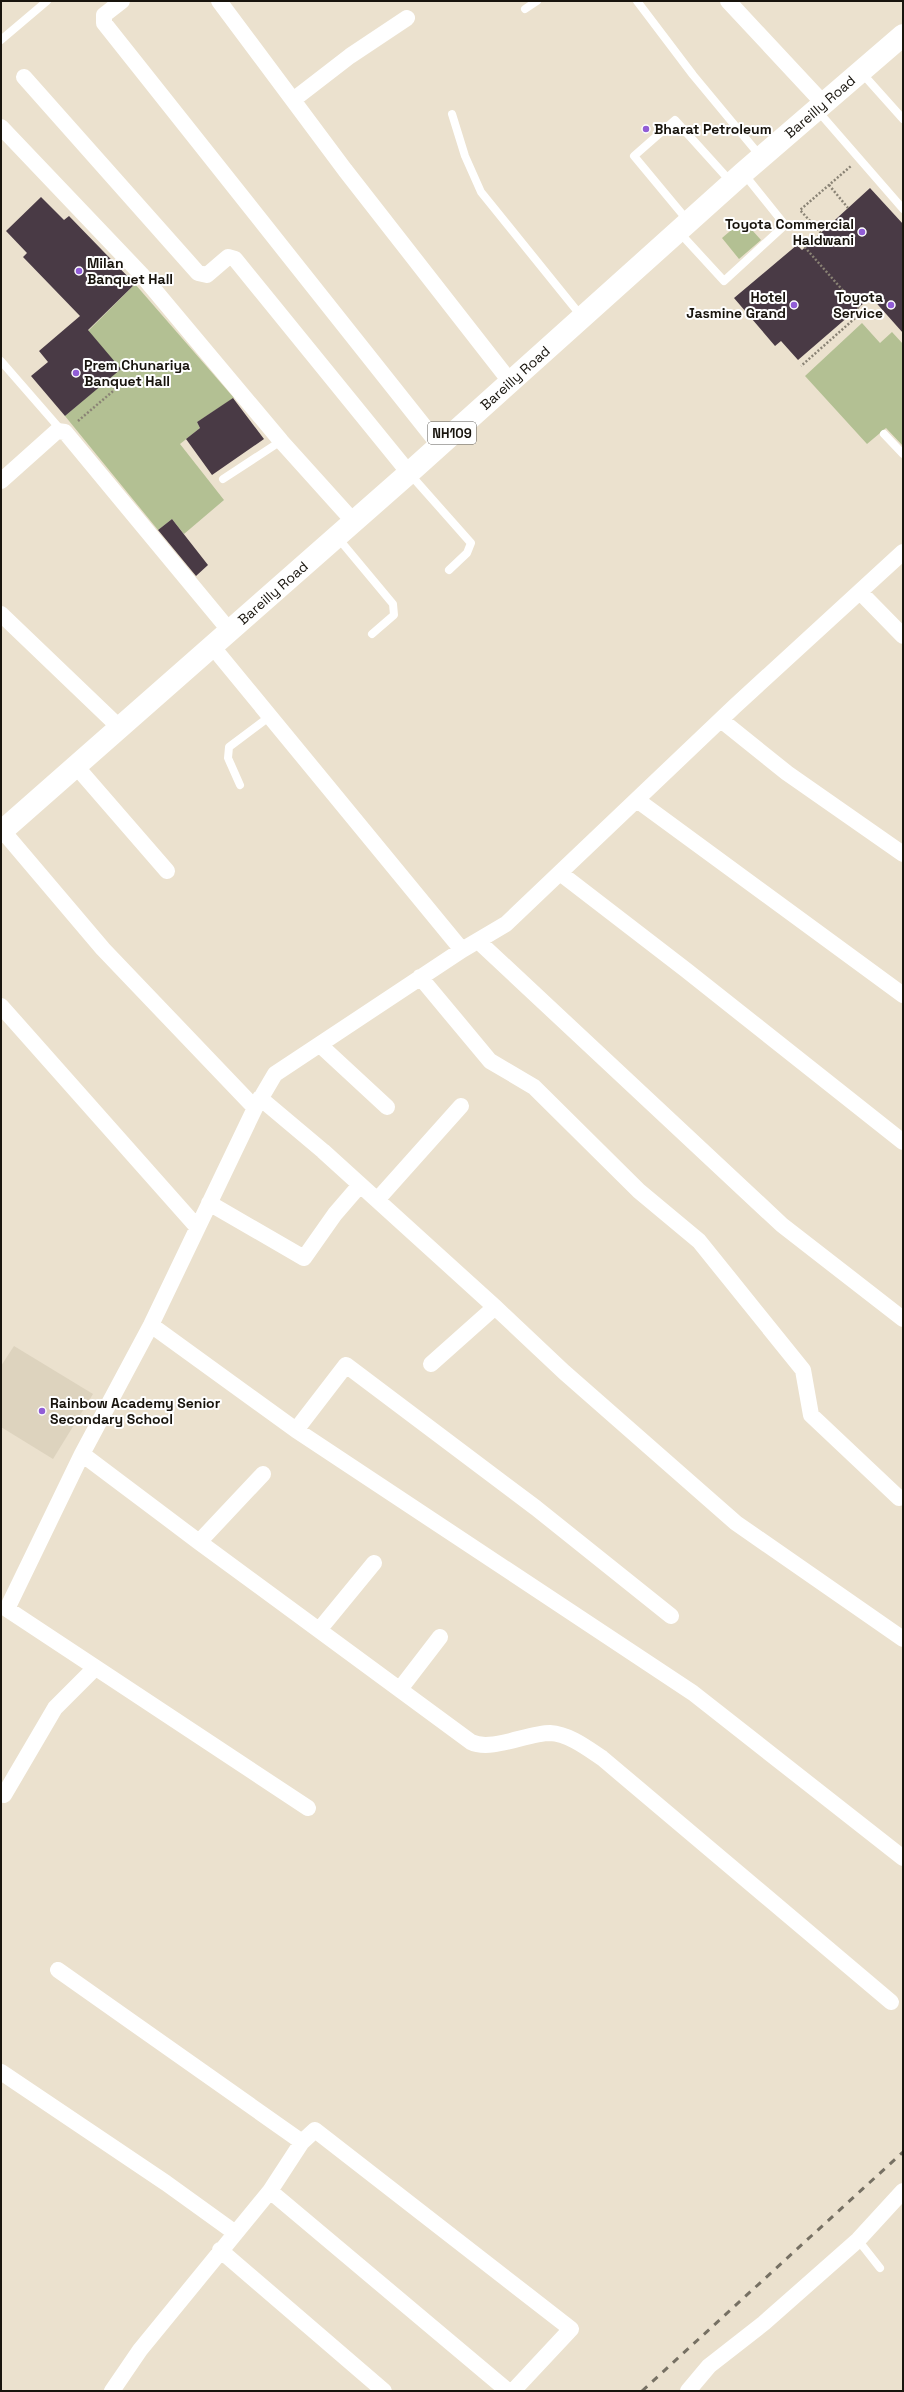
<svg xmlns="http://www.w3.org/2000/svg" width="904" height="2392" viewBox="0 0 904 2392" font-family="'Space Grotesk',sans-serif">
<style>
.education{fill:#ddd3be}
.grass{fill:#b3c093}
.building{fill:#493a45}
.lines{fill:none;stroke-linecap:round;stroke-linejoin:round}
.path{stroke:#8a8375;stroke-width:2.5;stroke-dasharray:2 2;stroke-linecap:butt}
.lane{stroke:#fff;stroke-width:8}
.street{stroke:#fff;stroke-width:16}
.highway{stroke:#fff;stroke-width:22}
.rail{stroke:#767063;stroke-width:3;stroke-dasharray:7 7;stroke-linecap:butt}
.poi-dot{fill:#915dd6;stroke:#fff;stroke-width:1.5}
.labels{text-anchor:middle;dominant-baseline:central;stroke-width:4;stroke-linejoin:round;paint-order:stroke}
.shield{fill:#fff;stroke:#5d5a56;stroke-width:1}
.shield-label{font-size:13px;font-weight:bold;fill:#18140d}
.street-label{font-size:14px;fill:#18140d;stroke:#fff}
.poi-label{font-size:14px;font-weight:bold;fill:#18140d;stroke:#fff;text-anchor:start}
</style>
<rect width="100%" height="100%" fill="#ebe1ce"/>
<path class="education" d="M14 1346 93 1394 53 1459 1 1427V1366Z"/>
<path class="grass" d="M743 220 761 240 739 259 722 238Z
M135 284 234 398 197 422 200 428 180 444 224 500 184 534 172 519 158 530 65 416 120 369 88 331Z
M862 323 880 343 892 332 903 344V446L886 428 867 444 805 376Z"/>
<path class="building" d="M870 188 903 224V333L871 297 798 360 781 341 775 346 734 298 797 245 802 250Z
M41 197 64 220 69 216 135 284 88 330 121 369 65 416 31 376 48 362 39 351 80 316 23 257 27 253 6 231Z
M233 398 264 439 212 475 186 439 200 428 197 422Z
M172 519 208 565 196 576 158 530Z"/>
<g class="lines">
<path class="path" d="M829 185 848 208
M821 233 800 210 851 166
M794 235 862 312 801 366
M78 421 119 386"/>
<path class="lane" d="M637 1 693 75 761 157
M525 9 537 1
M1 40 47 1
M861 72 903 119
M817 110 903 209
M452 114 465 156 481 192 582 317
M688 221 634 156 675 120 731 182
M679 232 724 281 785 225 744 174
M1 361 61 430
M884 434 903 454
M409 473 471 543 467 553 449 570
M223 479 281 441
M338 538 393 604 394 615 372 634
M240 785 228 758 229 747 269 717
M858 2240 880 2268"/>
<path class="street" d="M122 1 104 15V23L439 445
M219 1 345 170 509 380
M728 1 824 104
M24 77 198 273 207 275 228 257 235 259 409 473
M293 100 350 56 407 18
M1 127 141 274 281 441 354 522
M1 481 57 431 65 432 229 630
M860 592 903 636
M1 614 118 726
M212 646 462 950
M721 720 787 773 903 854
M75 765 167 871
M637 800 903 995
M2 830 103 949 255 1108
M560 873 686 970 903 1142
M478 941 782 1225 903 1319
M420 977 490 1061 534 1087 639 1191 699 1241 803 1370 811 1415 899 1498
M1 1006 197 1227
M320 1045 387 1107
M260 1098 323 1151 495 1307 564 1372 736 1523 903 1639
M377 1200 461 1106
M209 1203 304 1258 335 1214 360 1185
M151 1325 296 1430 693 1693 903 1858
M431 1364 495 1307
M296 1430 346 1365 536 1508 671 1616
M82 1454 199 1542 471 1742C491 1752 528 1733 550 1733 569 1734 587 1748 602 1758L891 2002
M199 1542 263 1474
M319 1630 374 1563
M400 1689 440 1637
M4 1795 55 1708 95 1668
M308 1808 7 1609 82 1454 151 1325 255 1108 275 1074 462 950 506 924 735 706 903 552
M58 1970 302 2142 270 2191 140 2350 112 2391
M1 2072 166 2183 234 2232
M302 2142 315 2130 571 2329 513 2391
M270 2191 508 2391
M220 2250 384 2391
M688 2391 709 2366 764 2323 858 2240 903 2191"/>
<path class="highway" id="s1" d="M1 832 409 473 743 173 903 35"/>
<path class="rail" d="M642 2391 903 2152"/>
</g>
<g class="poi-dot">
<circle cx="646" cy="129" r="4"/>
<circle cx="862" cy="232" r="4"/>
<circle cx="79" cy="271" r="4"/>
<circle cx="794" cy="305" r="4"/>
<circle cx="891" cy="305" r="4"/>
<circle cx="76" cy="373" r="4"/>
<circle cx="42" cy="1411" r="4"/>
</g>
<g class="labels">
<rect class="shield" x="428" y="422" width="48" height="22" rx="3"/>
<g class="shield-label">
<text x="452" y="433">NH109</text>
</g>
<g class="street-label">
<text stroke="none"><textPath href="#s1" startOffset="1094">Bareilly Road</textPath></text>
<text stroke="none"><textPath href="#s1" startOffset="686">Bareilly Road</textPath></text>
<text stroke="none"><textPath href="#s1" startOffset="362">Bareilly Road</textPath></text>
</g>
<g class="poi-label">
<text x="654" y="129">Bharat Petroleum</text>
<text x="854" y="224" text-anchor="end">Toyota Commercial<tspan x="854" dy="16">Haldwani</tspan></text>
<text x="87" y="263">Milan<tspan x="87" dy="16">Banquet Hall</tspan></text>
<text x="786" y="297" text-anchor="end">Hotel<tspan x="786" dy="16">Jasmine Grand</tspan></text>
<text x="883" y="297" text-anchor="end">Toyota<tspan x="883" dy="16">Service</tspan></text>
<text x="84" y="365">Prem Chunariya<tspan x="84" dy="16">Banquet Hall</tspan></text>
<text x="50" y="1403">Rainbow Academy Senior<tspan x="50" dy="16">Secondary School</tspan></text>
</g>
</g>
<rect width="904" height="2392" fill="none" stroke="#18140d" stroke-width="4"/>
</svg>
